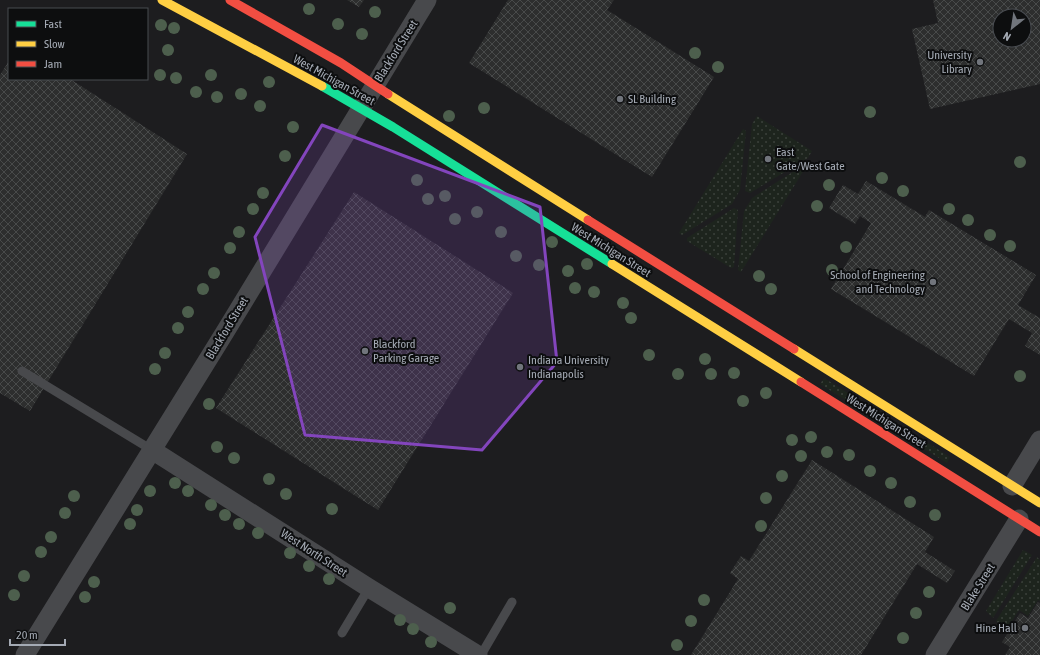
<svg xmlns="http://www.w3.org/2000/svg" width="1040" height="655" viewBox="0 0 1040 655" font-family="'Asap Condensed',sans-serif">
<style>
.built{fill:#1d1d1f;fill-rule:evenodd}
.grass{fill:url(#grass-dots)}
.building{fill:url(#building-cross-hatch);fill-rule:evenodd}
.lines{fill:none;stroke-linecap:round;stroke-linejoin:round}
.lane{stroke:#48494c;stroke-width:9}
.street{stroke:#48494c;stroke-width:19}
.fast{stroke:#16e098;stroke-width:9}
.slow{stroke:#ffcf43;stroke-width:9}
.jam{stroke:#f24e42;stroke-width:9}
.tree{fill:#4d5f4d}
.marked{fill:#8345bd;fill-opacity:0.2;stroke:#8345bd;stroke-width:3;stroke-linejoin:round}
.poi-dot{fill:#71757c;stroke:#0d0e0f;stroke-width:1.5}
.labels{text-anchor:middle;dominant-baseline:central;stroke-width:4;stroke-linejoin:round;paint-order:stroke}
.street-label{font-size:12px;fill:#a4aab4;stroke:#0d0e0f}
.poi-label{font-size:12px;fill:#a4aab4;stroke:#0d0e0f;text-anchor:start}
</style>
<defs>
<pattern id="grass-dots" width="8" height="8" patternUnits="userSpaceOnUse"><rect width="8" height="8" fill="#1d241d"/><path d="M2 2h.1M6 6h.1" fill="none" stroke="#3b413b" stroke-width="1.8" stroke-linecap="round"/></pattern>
<pattern id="building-cross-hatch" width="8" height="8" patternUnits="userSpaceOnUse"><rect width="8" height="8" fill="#2d2e2e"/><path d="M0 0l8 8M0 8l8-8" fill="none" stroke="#484a4a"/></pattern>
</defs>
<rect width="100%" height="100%" fill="#131313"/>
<path class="built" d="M0 0H1040V655H0ZM9 9H147V79H9ZM1000 16H1024V40H1000Z"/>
<path class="grass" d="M757 116 812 151 808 158 750 193 745 191 752 124Z
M743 129 746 131 740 190 732 204 682 235 679 233Z
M802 166 804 170 741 272 738 270 744 211 752 198Z
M734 208 738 210 734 267 731 268 687 241V238Z
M824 378 950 457 947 463 820 384Z
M1023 550 1032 555 993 618 986 611Z
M1037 557 1040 560V601L1038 600 1028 616 1019 610 1006 631 996 621Z"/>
<path class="building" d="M347 0H364L359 7Z
M508 0H614L607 10 714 77 652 177 469 63Z
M933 0H1040V84L930 109 912 29 938 23ZM1000 16H1024V40H1000Z
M9 61V79H70L187 154 30 411 0 393V75Z
M866 181 925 217 929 210 1036 275 1018 305 1040 318V355L1025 346 1032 333 1009 319 974 376 831 289 871 223 860 216 855 224 829 208 843 185 858 194Z
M354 192 513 293 378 510 216 408Z
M812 460 934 537 925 552 955 571 947 583 917 564 861 655H691L738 579 730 573 741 556 749 561Z
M1038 602 1040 603V655H1005L1010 647 1002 642 1020 613 1028 618Z"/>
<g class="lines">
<path class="lane" d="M22 371 152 450
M342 633 369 588
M481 655 512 602"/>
<path class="street" d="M152 450 369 588 478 655
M1012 486 1040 440
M25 655 225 332 427 0
M935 655 1019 519"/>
<path class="fast" d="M322 86 393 127 612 264"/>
<path class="slow" d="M162 0 322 86
M388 94 588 220
M612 264 801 382
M794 349 1040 503"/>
<path class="jam" d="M230 0 341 63 388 94
M588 220 794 349
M801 382 1040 532"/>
</g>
<g class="tree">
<circle cx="309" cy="9" r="6"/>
<circle cx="375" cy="12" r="6"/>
<circle cx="338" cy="24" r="6"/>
<circle cx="161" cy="25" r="6"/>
<circle cx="174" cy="28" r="6"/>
<circle cx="362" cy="34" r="6"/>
<circle cx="168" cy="50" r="6"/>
<circle cx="695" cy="53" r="6"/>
<circle cx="718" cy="67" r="6"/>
<circle cx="160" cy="75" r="6"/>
<circle cx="211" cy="75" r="6"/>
<circle cx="176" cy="78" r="6"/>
<circle cx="269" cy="82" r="6"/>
<circle cx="196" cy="92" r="6"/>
<circle cx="241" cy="94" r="6"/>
<circle cx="217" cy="97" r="6"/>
<circle cx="260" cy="106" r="6"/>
<circle cx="484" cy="108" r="6"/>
<circle cx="870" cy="112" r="6"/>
<circle cx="449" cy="116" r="6"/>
<circle cx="293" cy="127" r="6"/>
<circle cx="285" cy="156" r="6"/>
<circle cx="1020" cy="162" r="6"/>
<circle cx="882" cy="178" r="6"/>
<circle cx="417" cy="180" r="6"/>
<circle cx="829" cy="185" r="6"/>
<circle cx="903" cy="191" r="6"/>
<circle cx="263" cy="193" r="6"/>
<circle cx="445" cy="196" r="6"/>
<circle cx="428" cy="199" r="6"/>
<circle cx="817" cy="206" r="6"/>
<circle cx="253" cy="209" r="6"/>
<circle cx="949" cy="209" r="6"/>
<circle cx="477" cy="212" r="6"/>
<circle cx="455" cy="219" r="6"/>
<circle cx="968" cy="220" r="6"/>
<circle cx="239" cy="232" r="6"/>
<circle cx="501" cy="232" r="6"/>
<circle cx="990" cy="235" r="6"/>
<circle cx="552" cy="242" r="6"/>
<circle cx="1010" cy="246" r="6"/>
<circle cx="846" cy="247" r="6"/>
<circle cx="230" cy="248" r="6"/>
<circle cx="516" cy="256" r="6"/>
<circle cx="587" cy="264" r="6"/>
<circle cx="539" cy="265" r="6"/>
<circle cx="832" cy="270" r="6"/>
<circle cx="568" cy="271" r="6"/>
<circle cx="214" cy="273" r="6"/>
<circle cx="759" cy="276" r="6"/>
<circle cx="575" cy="288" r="6"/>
<circle cx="203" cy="289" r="6"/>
<circle cx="771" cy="289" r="6"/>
<circle cx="594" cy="292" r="6"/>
<circle cx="623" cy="303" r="6"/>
<circle cx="188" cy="312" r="6"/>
<circle cx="631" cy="318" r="6"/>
<circle cx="178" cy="328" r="6"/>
<circle cx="165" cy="353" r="6"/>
<circle cx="649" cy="355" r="6"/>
<circle cx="705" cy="359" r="6"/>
<circle cx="155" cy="369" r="6"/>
<circle cx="734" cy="373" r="6"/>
<circle cx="678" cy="374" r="6"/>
<circle cx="711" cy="374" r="6"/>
<circle cx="1020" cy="376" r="6"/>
<circle cx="766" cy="393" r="6"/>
<circle cx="743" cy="401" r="6"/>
<circle cx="209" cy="404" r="6"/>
<circle cx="811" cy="437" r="6"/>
<circle cx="792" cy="440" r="6"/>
<circle cx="217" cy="447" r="6"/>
<circle cx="827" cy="452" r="6"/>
<circle cx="849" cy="455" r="6"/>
<circle cx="801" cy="456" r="6"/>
<circle cx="234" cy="458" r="6"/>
<circle cx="870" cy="471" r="6"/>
<circle cx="782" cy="476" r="6"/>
<circle cx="269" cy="479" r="6"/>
<circle cx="175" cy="483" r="6"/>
<circle cx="891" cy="483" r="6"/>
<circle cx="150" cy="491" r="6"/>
<circle cx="188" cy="491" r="6"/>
<circle cx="286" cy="494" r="6"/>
<circle cx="74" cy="496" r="6"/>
<circle cx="766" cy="498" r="6"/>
<circle cx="910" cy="502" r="6"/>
<circle cx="211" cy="505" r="6"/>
<circle cx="332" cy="509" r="6"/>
<circle cx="137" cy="510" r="6"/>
<circle cx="65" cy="513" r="6"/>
<circle cx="225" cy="515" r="6"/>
<circle cx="935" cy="515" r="6"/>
<circle cx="130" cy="524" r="6"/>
<circle cx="239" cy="524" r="6"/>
<circle cx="761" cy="526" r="6"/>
<circle cx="258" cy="533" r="6"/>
<circle cx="51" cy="537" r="6"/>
<circle cx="41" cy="552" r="6"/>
<circle cx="290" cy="553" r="6"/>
<circle cx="309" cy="566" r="6"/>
<circle cx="24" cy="576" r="6"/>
<circle cx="329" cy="579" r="6"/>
<circle cx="94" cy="582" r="6"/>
<circle cx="929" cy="592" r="6"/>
<circle cx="14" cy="595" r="6"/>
<circle cx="85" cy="597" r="6"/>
<circle cx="704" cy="600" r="6"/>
<circle cx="450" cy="608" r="6"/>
<circle cx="916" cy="613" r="6"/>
<circle cx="400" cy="620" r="6"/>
<circle cx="691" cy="621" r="6"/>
<circle cx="413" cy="629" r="6"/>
<circle cx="903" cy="638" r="6"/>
<circle cx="431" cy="642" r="6"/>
<circle cx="677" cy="645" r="6"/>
</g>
<path class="marked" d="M322 125 540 207 557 362 482 450 305 435 255 237Z"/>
<g class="poi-dot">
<circle cx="980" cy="62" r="4"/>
<circle cx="620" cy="99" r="4"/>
<circle cx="768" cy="159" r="4"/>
<circle cx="933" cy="282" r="4"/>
<circle cx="365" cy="351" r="4"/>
<circle cx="520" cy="367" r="4"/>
<circle cx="1025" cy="628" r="4"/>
</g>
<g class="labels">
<g class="street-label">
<text transform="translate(396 51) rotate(-58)">Blackford Street</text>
<text transform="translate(334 80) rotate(29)">West Michigan Street</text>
<text transform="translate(611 250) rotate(32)">West Michigan Street</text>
<text transform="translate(227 328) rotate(-59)">Blackford Street</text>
<text transform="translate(886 421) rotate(32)">West Michigan Street</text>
<text transform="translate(314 553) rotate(33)">West North Street</text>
<text transform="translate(978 587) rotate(-58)">Blake Street</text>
</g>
<g class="poi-label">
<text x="972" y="55" text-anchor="end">University<tspan x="972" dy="14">Library</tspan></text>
<text x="628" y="99">SL Building</text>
<text x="776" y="152">East<tspan x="776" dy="14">Gate/West Gate</tspan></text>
<text x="925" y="275" text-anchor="end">School of Engineering<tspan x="925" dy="14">and Technology</tspan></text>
<text x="373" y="344">Blackford<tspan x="373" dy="14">Parking Garage</tspan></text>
<text x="528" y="360">Indiana University<tspan x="528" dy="14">Indianapolis</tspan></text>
<text x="1017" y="628" text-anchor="end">Hine Hall</text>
</g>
</g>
<rect x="8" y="8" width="140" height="72" fill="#0d0e0f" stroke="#494c51"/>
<rect x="16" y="21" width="20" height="6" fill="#16e098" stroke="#494c51"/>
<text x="44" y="28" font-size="12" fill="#a4aab4">Fast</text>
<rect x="16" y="41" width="20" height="6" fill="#ffcf43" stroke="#494c51"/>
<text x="44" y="48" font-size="12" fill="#a4aab4">Slow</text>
<rect x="16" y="61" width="20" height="6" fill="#f24e42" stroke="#494c51"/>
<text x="44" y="68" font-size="12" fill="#a4aab4">Jam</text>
<g transform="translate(1012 28) rotate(210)"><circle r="19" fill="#0d0e0f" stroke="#494c51"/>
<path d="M0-3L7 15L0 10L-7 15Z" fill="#71757c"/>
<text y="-6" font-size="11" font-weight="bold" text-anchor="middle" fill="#a4aab4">N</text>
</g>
<path d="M10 639v6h55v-6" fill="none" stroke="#a4aab4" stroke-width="2"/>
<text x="16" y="639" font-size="12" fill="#a4aab4" stroke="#0d0e0f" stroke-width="3" paint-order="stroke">20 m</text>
</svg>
